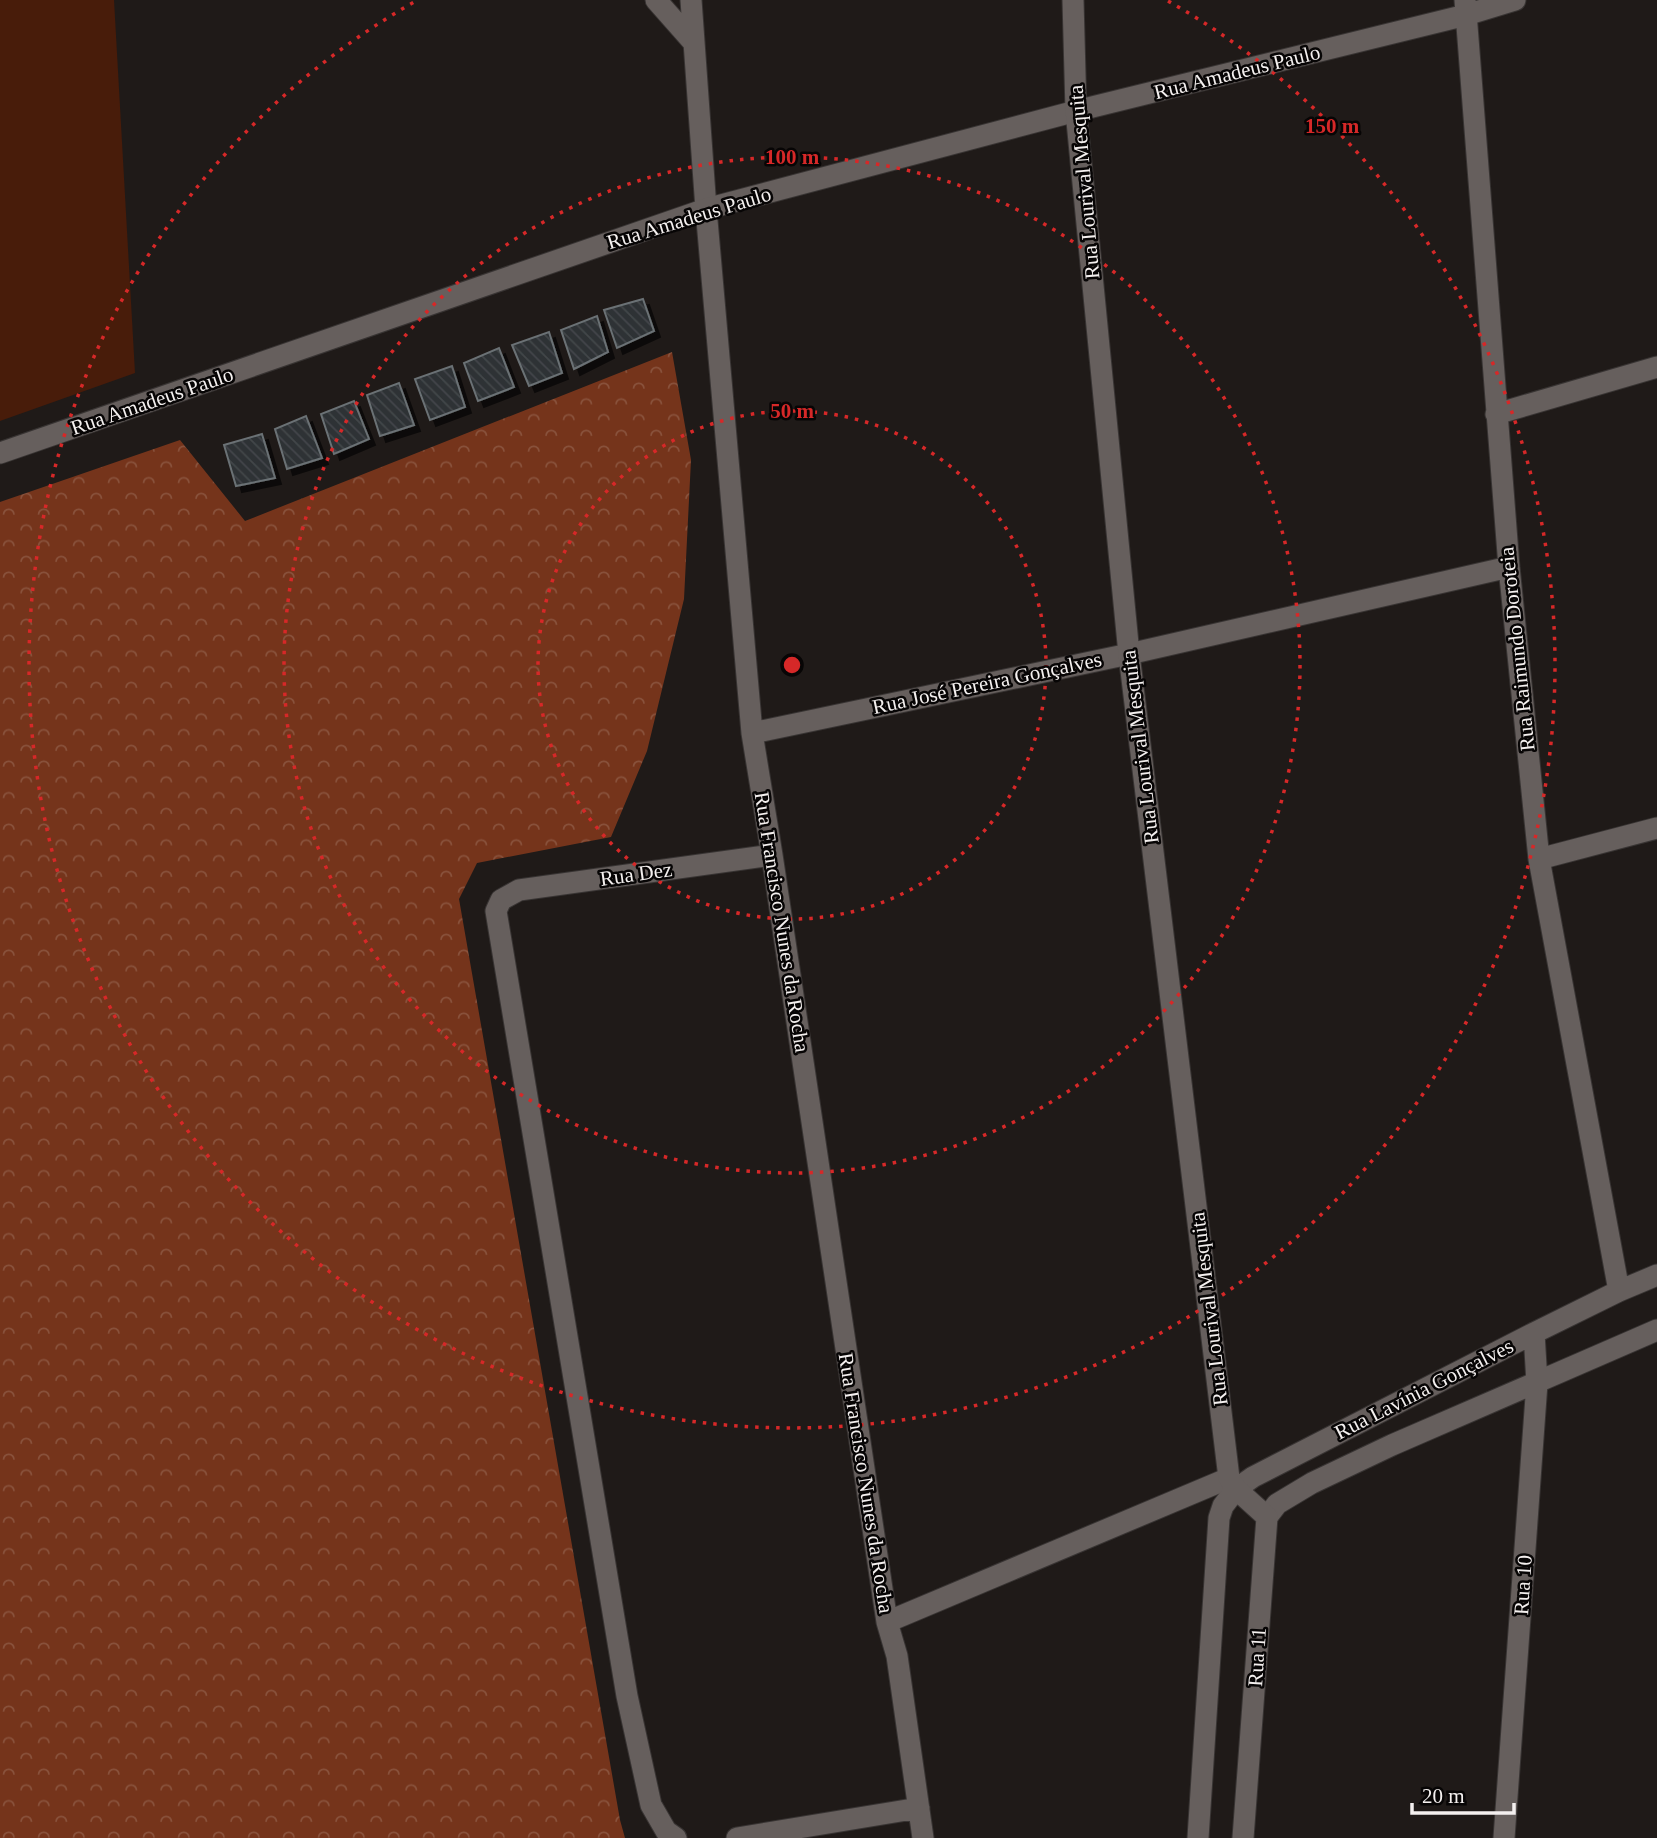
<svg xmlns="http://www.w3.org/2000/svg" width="1657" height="1838" viewBox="0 0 1657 1838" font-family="Georgia,serif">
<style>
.forest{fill:url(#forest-crowns)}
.pitch{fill:#481c0a}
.building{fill:url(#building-back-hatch);stroke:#6b7174;stroke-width:2;filter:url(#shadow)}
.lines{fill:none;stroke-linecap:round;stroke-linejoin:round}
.minor-casing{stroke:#383433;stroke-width:23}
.tertiary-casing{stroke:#383433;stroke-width:23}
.secondary-casing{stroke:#383433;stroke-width:23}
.minor{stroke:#665f5d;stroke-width:21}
.tertiary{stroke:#665f5d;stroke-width:21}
.secondary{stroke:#665f5d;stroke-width:21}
.ring{fill:none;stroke:#d62828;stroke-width:3.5;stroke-dasharray:3.5 7}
.labels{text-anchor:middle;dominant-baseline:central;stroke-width:5;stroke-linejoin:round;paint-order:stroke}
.street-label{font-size:21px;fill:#f4f0ef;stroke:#070505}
.centre{fill:#d62828;stroke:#070505;stroke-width:3.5}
.ring-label{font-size:21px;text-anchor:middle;font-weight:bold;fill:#d62828;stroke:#070505;stroke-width:5;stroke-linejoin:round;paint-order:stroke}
</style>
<defs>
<pattern id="forest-crowns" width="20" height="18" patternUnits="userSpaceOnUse" patternTransform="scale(1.75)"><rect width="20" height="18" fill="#75341b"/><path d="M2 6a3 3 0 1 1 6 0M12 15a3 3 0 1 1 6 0" fill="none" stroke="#89523c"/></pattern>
<pattern id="building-back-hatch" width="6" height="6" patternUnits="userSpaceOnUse" patternTransform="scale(1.75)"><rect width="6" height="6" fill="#2d3235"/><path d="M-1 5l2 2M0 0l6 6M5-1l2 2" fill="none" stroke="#424649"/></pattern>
<filter id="shadow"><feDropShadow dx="6" dy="6" stdDeviation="0" flood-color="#0009"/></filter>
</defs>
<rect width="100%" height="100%" fill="#1f1a18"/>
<path class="forest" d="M672 352 691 460 684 599 647 751 611 837 477 863 459 899 620 1820 625 1838H0V502L180 440 245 521Z"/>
<path class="pitch" d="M0 0H114L135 373 0 421Z"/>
<path class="building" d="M643 299 654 331 617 348 604 310Z
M597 316 608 352 574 369 561 330Z
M549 332 562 373 529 386 512 345Z
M499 348 514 387 478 401 464 363Z
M452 366 465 407 430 420 415 379Z
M399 383 414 425 380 436 367 395Z
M354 401 369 439 334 454 321 414Z
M306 416 322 458 287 469 275 429Z
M262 434 275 478 236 486 224 445Z"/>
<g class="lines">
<g class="minor-casing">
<path id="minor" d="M656 0 694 43
M691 0 706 209 752 733 772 855 887 1622 897 1656 923 1838
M1465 0 1509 567 1539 859 1619 1291
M1076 111 1466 15 1515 0
M1496 414 1657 367
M752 733 1129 654 1509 567
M1539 859 1657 828
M1236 1489 1253 1477 1534 1333 1619 1291 1657 1275
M1267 1517 1277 1504 1312 1483 1392 1445 1657 1330
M887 1622 1229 1478
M676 1838 666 1831 651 1805 627 1696 496 911 501 900 519 890 772 855
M737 1838 919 1808
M1504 1838 1537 1383 1534 1333"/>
</g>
<g class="tertiary-casing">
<path id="tertiary" d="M0 453 706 209 1076 111"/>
</g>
<g class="secondary-casing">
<path id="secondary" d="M1073 0 1076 111 1129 654 1229 1478 1236 1489 1267 1517 1243 1838
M1198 1838 1219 1518 1223 1506 1236 1489"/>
</g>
<use href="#minor" class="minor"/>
<use href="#tertiary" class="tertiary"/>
<use href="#secondary" class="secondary"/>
</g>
<g class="ring">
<circle cx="792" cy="665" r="254"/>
<circle cx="792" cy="665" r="508"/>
<path d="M1168 1A763 763 0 1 1 416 1"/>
</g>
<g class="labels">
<g class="street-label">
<text transform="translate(1237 72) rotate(-14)">Rua Amadeus Paulo</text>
<text transform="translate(1084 182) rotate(-95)">Rua Lourival Mesquita</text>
<text transform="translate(689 218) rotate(-17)">Rua Amadeus Paulo</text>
<text transform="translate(152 401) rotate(-19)">Rua Amadeus Paulo</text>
<text transform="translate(1517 649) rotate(-96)">Rua Raimundo Doroteia</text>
<text transform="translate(987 683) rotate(-12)">Rua José Pereira Gonçalves</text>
<text transform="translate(1140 747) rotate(-97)">Rua Lourival Mesquita</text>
<text transform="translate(636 874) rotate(-8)">Rua Dez</text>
<text transform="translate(782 922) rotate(81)">Rua Francisco Nunes da Rocha</text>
<text transform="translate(1209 1309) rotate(-97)">Rua Lourival Mesquita</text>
<text transform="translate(1424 1389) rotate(-27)">Rua Lavínia Gonçalves</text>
<text transform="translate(866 1483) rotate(81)">Rua Francisco Nunes da Rocha</text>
<text transform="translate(1523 1585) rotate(-86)">Rua 10</text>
<text transform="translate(1257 1657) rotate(-86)">Rua 11</text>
</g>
</g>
<circle cx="792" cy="665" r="10" class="centre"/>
<g class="ring-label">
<text x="1332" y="133">150 m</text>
<text x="792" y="164">100 m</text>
<text x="792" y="418">50 m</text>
</g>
<path d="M1412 1803v10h102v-10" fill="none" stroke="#f4f0ef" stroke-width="3.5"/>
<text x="1422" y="1803" font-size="21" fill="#f4f0ef" stroke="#070505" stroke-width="5" paint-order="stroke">20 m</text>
</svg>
